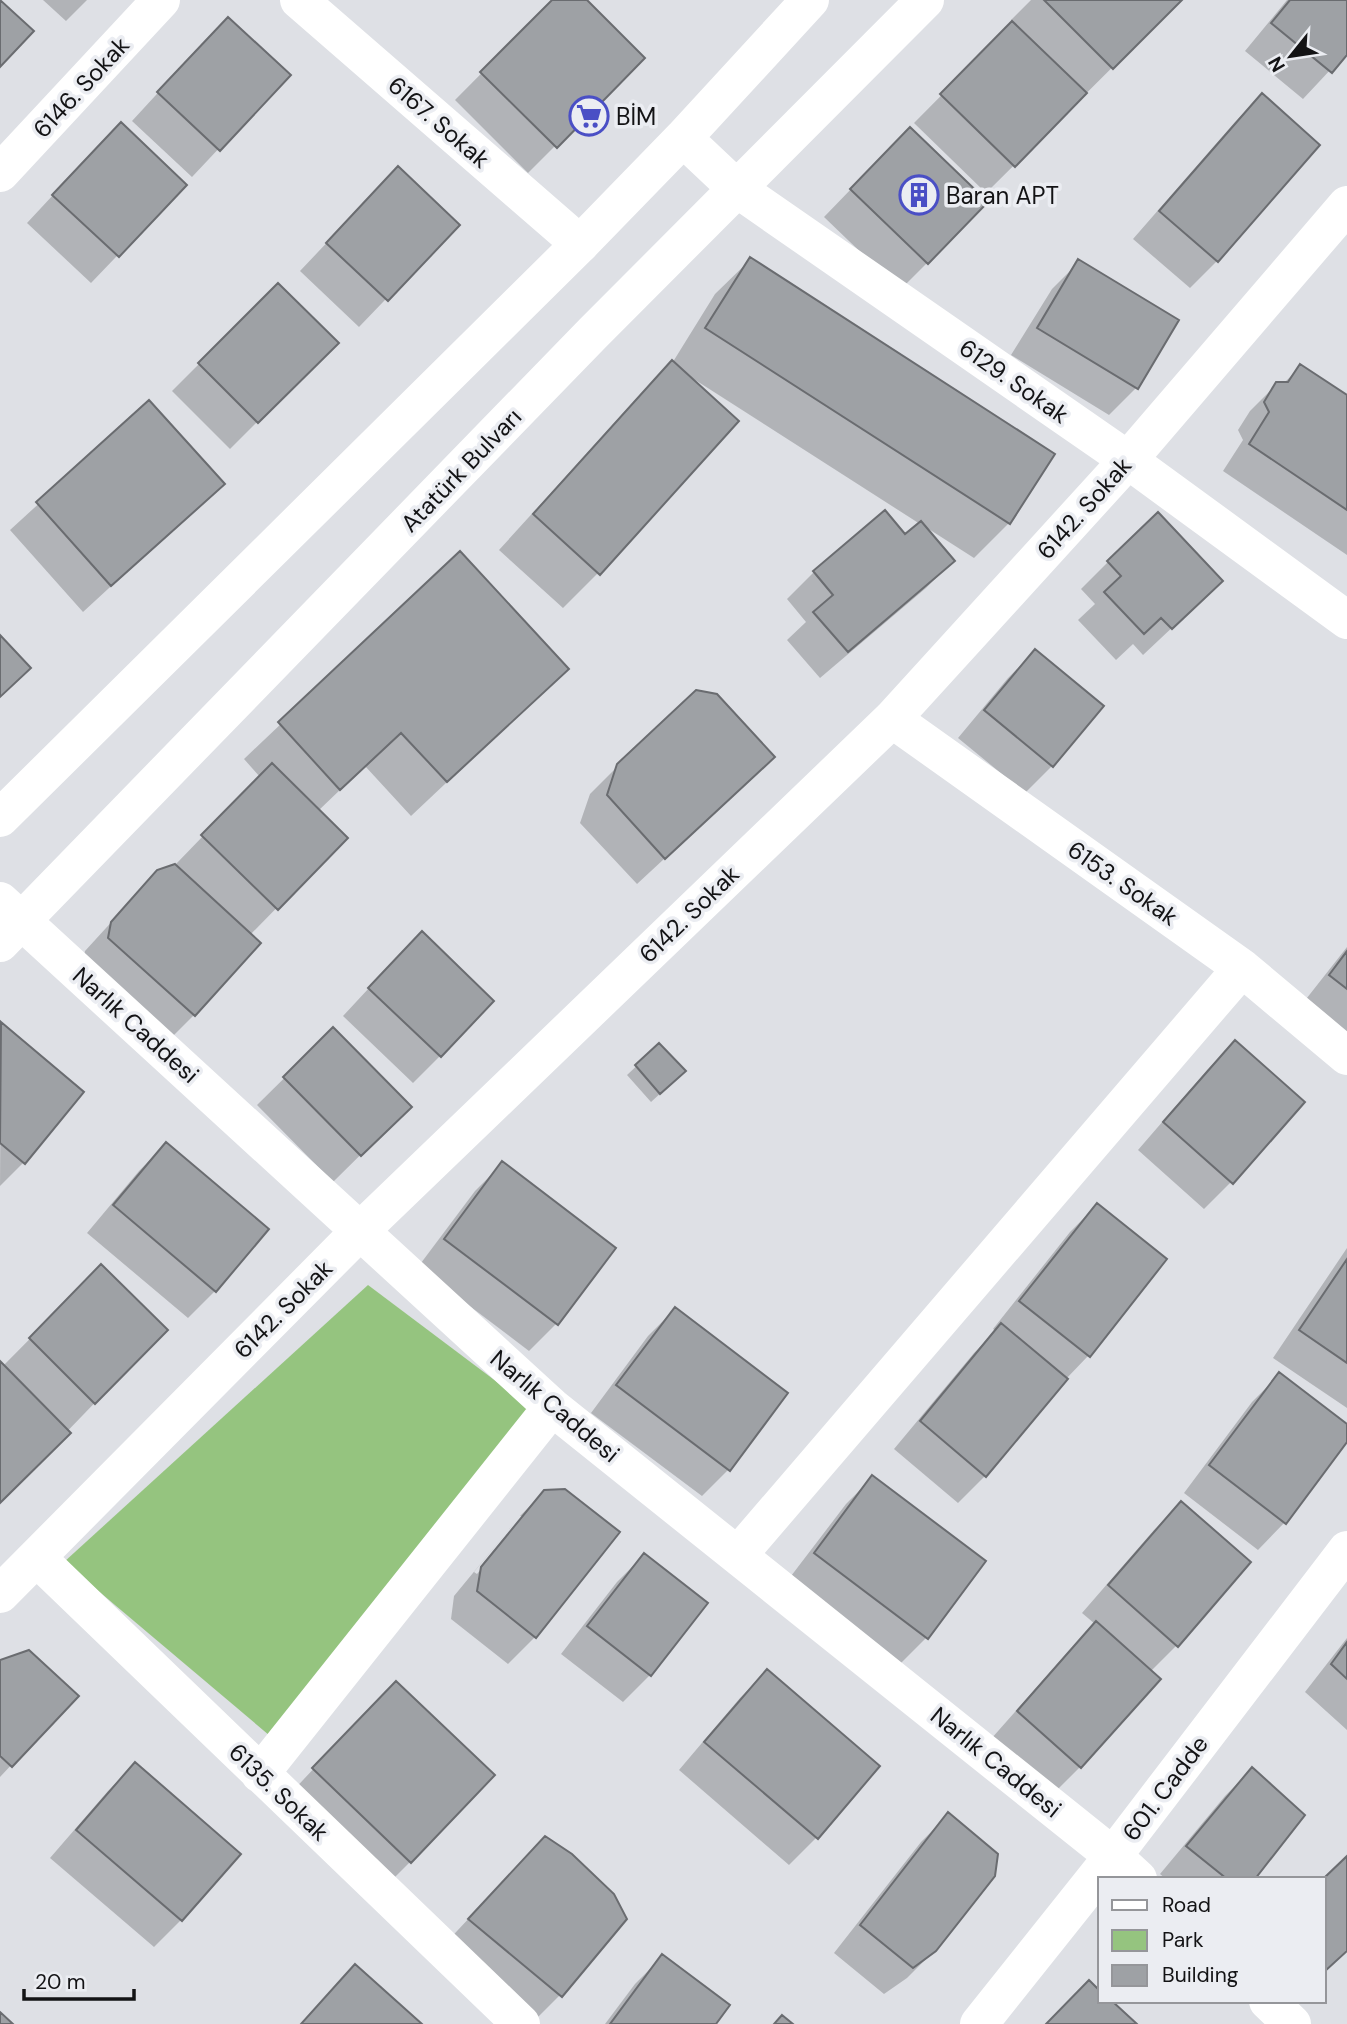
<svg xmlns="http://www.w3.org/2000/svg" width="1347" height="2024" viewBox="0 0 1347 2024" font-family="'DM Sans',sans-serif">
<style>
.green{fill:#95c47f}
.shadow{fill:#0003}
.building{fill:#9ea1a5;stroke:#6a6c70;stroke-width:2}
.lines{fill:none;stroke-linecap:round;stroke-linejoin:round}
.street{stroke:#fff;stroke-width:38}
.secondary{stroke:#fff;stroke-width:38}
.labels{text-anchor:middle;dominant-baseline:central;stroke-width:7;stroke-linejoin:round;paint-order:stroke}
.street-label{font-size:24px;fill:#131315;stroke:#ebedf2}
.poi-label{font-size:24px;fill:#131315;stroke:#ebedf2;text-anchor:start}
</style>
<rect width="100%" height="100%" fill="#dee0e5"/>
<path class="green" d="M368 1285 533 1409 276 1741 64 1562Z"/>
<path class="shadow" d="M43 0H87L66 21Z
M554 0H585L643 58 528 173 455 100Z
M1031 0H1180L986 193 914 123 1013 23 1011 20Z
M1287 0H1347V52L1303 99 1245 51Z
M201 46 288 75 192 177 132 121Z
M1262 95 1217 261 1190 288 1133 239 1235 122Z
M94 151 185 185 91 283 27 223Z
M883 156 927 263 900 290 824 217Z
M371 196 457 225 359 327 300 271Z
M751 259 1009 523 974 558 924 526 953 561 926 588 820 678 787 640 806 622 787 599 814 572 905 536 920 524 689 376 598 573 563 608 499 550 637 398 671 365 715 294Z
M1079 262 1136 388 1109 415 1011 355 1052 289Z
M278 285 336 343 230 449 172 391Z
M1301 366 1347 397V555L1223 471 1243 440 1238 430 1250 411 1277 384H1283Z
M149 403 222 484 83 612 10 530Z
M460 554 567 669 411 816 365 766 318 811 345 838 250 935 194 1015 167 1042 82 965 85 951 158 871 177 865 176 864 260 777 244 759Z
M1108 562 1193 608 1143 655 1133 644 1116 660 1078 620 1095 604 1081 589Z
M1035 651 1052 766 1025 793 958 738 1008 678Z
M618 766 745 784 637 884 580 823 590 794Z
M1347 947V1038L1303 1003Z
M395 960 440 1056 413 1083 343 1016Z
M1 1025 81 1093 24 1162 0 1186Z
M333 1030 409 1107 333 1182 257 1105Z
M1235 1042 1231 1182 1204 1209 1138 1150 1208 1069Z
M659 1045 675 1080 651 1102 627 1075Z
M166 1144 215 1291 188 1318 87 1233 139 1171Z
M502 1164 613 1248 556 1324 529 1351 418 1267 475 1191Z
M1097 1205 1165 1259 1088 1356 1065 1380 985 1476 958 1503 894 1449 974 1353 996 1331 993 1329 1070 1232Z
M1347 1248V1408L1273 1358Z
M101 1267 165 1330 0 1501V1363L3 1366Z
M675 1309 729 1469 702 1496 591 1413 648 1336Z
M1279 1375 1347 1426V1439L1285 1522 1258 1550 1184 1493 1252 1402Z
M873 1477 926 1638 899 1665 788 1580 846 1504Z
M544 1492 535 1637 508 1664 451 1619 454 1596 519 1517 474 1572 477 1574 524 1516H520Z
M1181 1503 1177 1645 1150 1672 1158 1679 1080 1767 1053 1794 991 1739 1069 1651 1095 1624 1082 1613 1154 1530Z
M644 1555 706 1604 650 1675 623 1702 561 1654 617 1582Z
M1347 1638V1730L1305 1692Z
M0 1662 76 1696 0 1777Z
M767 1671 878 1766 816 1838 789 1865 679 1770 740 1698Z
M369 1710 410 1862 383 1889 287 1797Z
M135 1764 238 1854 181 1920 154 1947 50 1858 108 1791Z
M1252 1769V1879H1166L1160 1874 1225 1796Z
M948 1815 935 1950 907 1978 884 1994 834 1953 921 1842Z
M518 1866 560 1995 533 2022 442 1947Z
M662 1957 714 2024H605L635 1984Z"/>
<path class="building" d="M0 0 34 31 0 67Z
M552 0H587L645 58 557 148 480 72Z
M1044 0H1182L1113 69Z
M1290 0H1347V55L1332 73 1271 23Z
M228 17 291 75 220 151 157 92Z
M1012 21 1087 93 1015 167 940 94Z
M1262 93 1320 145 1218 262 1159 211Z
M121 122 187 185 119 257 52 195Z
M910 127 988 202 928 264 850 189Z
M398 166 460 225 388 301 326 243Z
M750 257 1055 454 1010 524 705 328Z
M1078 259 1179 320 1138 389 1037 328Z
M278 283 339 343 258 423 198 363Z
M672 360 739 421 600 575 533 514Z
M1300 364 1347 395V510L1249 444 1269 412 1264 402 1276 382H1288Z
M149 400 225 484 111 586 36 502Z
M885 510 905 534 921 521 955 561 848 652 813 612 833 595 813 571Z
M1158 512 1223 581 1172 629 1161 618 1144 634 1104 592 1121 576 1107 561Z
M460 551 569 669 447 782 401 733 340 790 278 722Z
M0 635 31 668 0 697Z
M1035 649 1104 706 1053 767 984 710Z
M696 690 717 694 775 757 665 859 607 795 617 764Z
M272 763 348 838 278 910 201 835Z
M175 864 261 943 195 1016 108 938 111 922 157 870Z
M422 931 494 1001 441 1057 368 988Z
M1347 951V989L1329 975Z
M1 1022 84 1092 25 1164 0 1143Z
M333 1027 412 1107 361 1156 283 1077Z
M1235 1040 1305 1102 1233 1184 1163 1122Z
M659 1043 686 1071 660 1094 635 1065Z
M166 1142 269 1229 216 1292 113 1205Z
M502 1161 616 1248 558 1325 444 1239Z
M1097 1203 1167 1259 1090 1357 1019 1301Z
M1347 1259V1363L1299 1330Z
M101 1264 168 1330 95 1404 29 1338Z
M675 1307 788 1393 730 1471 616 1385Z
M1001 1323 1068 1379 986 1477 920 1421Z
M0 1361 71 1433 0 1503Z
M1279 1372 1347 1424V1442L1286 1524 1209 1465Z
M872 1475 986 1561 928 1639 814 1553Z
M565 1489 620 1532 536 1638 477 1591 481 1567 544 1490Z
M1181 1501 1251 1562 1178 1647 1108 1585Z
M644 1553 708 1603 651 1676 587 1626Z
M1096 1621 1161 1679 1081 1768 1017 1711Z
M1347 1642V1679L1331 1664Z
M29 1650 79 1696 12 1767 0 1756V1660Z
M767 1669 880 1766 818 1839 704 1742Z
M396 1681 495 1775 411 1863 312 1768Z
M135 1762 241 1854 182 1921 76 1830Z
M1252 1767 1305 1815 1255 1879H1227L1186 1846Z
M948 1812 998 1854 995 1876 936 1951 913 1968 860 1925Z
M545 1836 572 1854 614 1894 627 1919 562 1997 468 1919Z
M1347 1856V1951L1324 1972 1323 1879Z
M662 1954 730 2005 716 2024H610Z
M355 1964 422 2024H301Z
M1089 1980 1100 1991V2001H1112L1137 2024H1046Z
M0 2012 13 2024H0Z
M782 2015 793 2024H774Z"/>
<g class="lines">
<path class="street" d="M299 0 580 244
M0 173 161 0
M892 719 1242 968 1347 1056
M0 901 552 1407 1113 1856 1138 1879
M738 1555 1242 968
M37 1558 521 2024
M0 1594 361 1230 892 719 1128 460 1347 205
M260 1774 552 1407
M1268 2001 1292 2024
M979 2024 1113 1856 1347 1550"/>
<path class="secondary" d="M683 138 736 188 1128 460 1347 620
M0 818 580 244 683 138 810 0
M0 943 593 333 925 0"/>
</g>
<defs>
<g id="supermarket-ring" transform="scale(2.0125)"><circle r="9.5" fill="#ebedf2" stroke="#4a4fc5" stroke-width="1.5"/><path d="M-6-5.5h2.5l.6 2H6L4.5 2H-2.5L-4.4-4H-6ZM-1.5 3.2a1.3 1.3 0 1 0 .1 0ZM3 3.2a1.3 1.3 0 1 0 .1 0Z" fill="#4a4fc5"/></g>
<g id="building-ring" transform="scale(2.0125)"><circle r="9.5" fill="#ebedf2" stroke="#4a4fc5" stroke-width="1.5"/><path d="M-4-6H4V6H1V3H-1V6H-4ZM-2.5-4.3h1.7v1.8h-1.7ZM.8-4.3h1.7v1.8H.8ZM-2.5-1h1.7V.8h-1.7ZM.8-1h1.7V.8H.8Z" fill="#4a4fc5"/></g>
</defs>
<g fill-rule="evenodd">
<use href="#supermarket-ring" x="589" y="116"/>
<use href="#building-ring" x="919" y="195"/>
</g>
<g class="labels">
<g class="street-label">
<text transform="translate(81 87) rotate(-47)">6146. Sokak</text>
<text transform="translate(439 122) rotate(41)">6167. Sokak</text>
<text transform="translate(1014 381) rotate(35)">6129. Sokak</text>
<text transform="translate(461 470) rotate(-46)">Atatürk Bulvarı</text>
<text transform="translate(1084 508) rotate(-48)">6142. Sokak</text>
<text transform="translate(1123 883) rotate(35)">6153. Sokak</text>
<text transform="translate(689 914) rotate(-44)">6142. Sokak</text>
<text transform="translate(136 1025) rotate(42)">Narlık Caddesi</text>
<text transform="translate(283 1309) rotate(-45)">6142. Sokak</text>
<text transform="translate(555 1406) rotate(40)">Narlık Caddesi</text>
<text transform="translate(996 1762) rotate(39)">Narlık Caddesi</text>
<text transform="translate(1165 1788) rotate(-53)">601. Cadde</text>
<text transform="translate(279 1792) rotate(44)">6135. Sokak</text>
</g>
<g class="poi-label">
<text x="616" y="116">BİM</text>
<text x="946" y="195">Baran APT</text>
</g>
</g>
<rect x="1098" y="1877" width="228" height="126" fill="#ebedf2" stroke="#95969a" stroke-width="2"/>
<rect x="1112" y="1900" width="35" height="10" fill="#ffffff" stroke="#95969a" stroke-width="2"/>
<text x="1162" y="1912" font-size="21" fill="#131315">Road</text>
<rect x="1112" y="1930" width="35" height="21" fill="#95c47f" stroke="#95969a" stroke-width="2"/>
<text x="1162" y="1947" font-size="21" fill="#131315">Park</text>
<rect x="1112" y="1965" width="35" height="21" fill="#9ea1a5" stroke="#95969a" stroke-width="2"/>
<text x="1162" y="1982" font-size="21" fill="#131315">Building</text>
<g transform="translate(1291 56) rotate(240)" stroke="#ebedf2" stroke-width="5" paint-order="stroke">
<path d="M0-5L12 26L0 18L-12 26Z" fill="#131315"/>
<text y="-10" font-size="19" font-weight="bold" text-anchor="middle" fill="#131315">N</text>
</g>
<path d="M24 1989v10h110v-10" fill="none" stroke="#131315" stroke-width="3.5"/>
<text x="35" y="1989" font-size="21" fill="#131315" stroke="#ebedf2" stroke-width="5" paint-order="stroke">20 m</text>
</svg>
